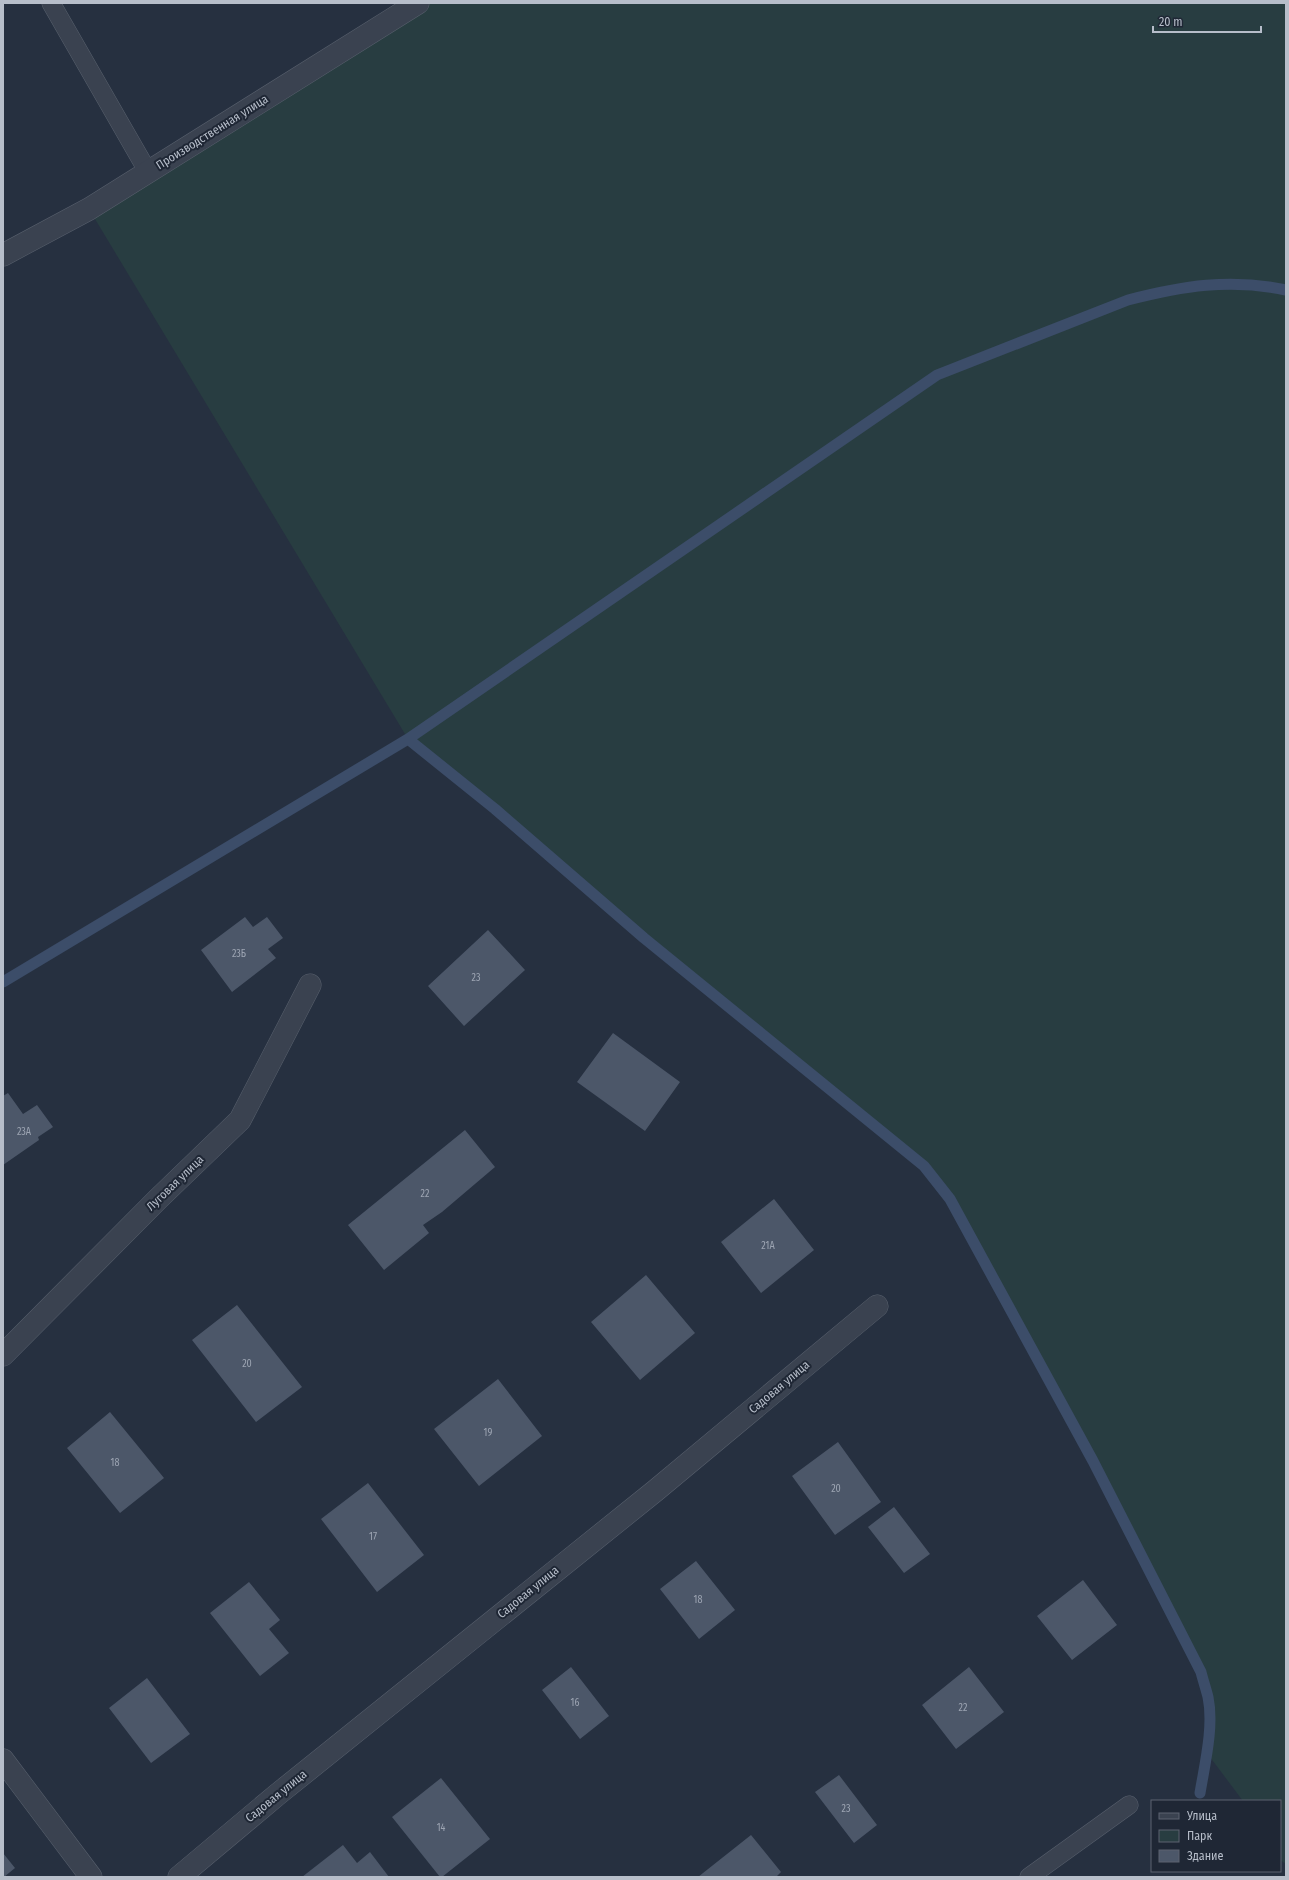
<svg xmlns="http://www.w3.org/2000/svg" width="1289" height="1880" viewBox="0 0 1289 1880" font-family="'Fira Sans Condensed',sans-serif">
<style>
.green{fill:#283d41}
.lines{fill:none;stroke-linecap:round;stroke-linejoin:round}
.stream{stroke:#3c4d69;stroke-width:11}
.building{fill:#4c5769}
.service-casing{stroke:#58606d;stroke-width:19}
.minor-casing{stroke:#58606d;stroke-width:23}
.service{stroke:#3a4250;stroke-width:18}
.minor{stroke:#3a4250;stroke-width:22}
.labels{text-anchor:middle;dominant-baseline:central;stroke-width:4;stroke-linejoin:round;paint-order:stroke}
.number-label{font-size:10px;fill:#9ca4b2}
.street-label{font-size:12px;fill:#b7beca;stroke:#1f2735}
</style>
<rect width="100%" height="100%" fill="#263040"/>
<path class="green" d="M418 3H1286V1864L1280 1860V1801H1243L1207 1753 1208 1698 1201 1672 1093 1461 950 1199 924 1166 644 938 495 809 408 739 89 209Z"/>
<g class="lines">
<path class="stream" d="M3 982 408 739
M1200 1793C1205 1763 1214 1726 1208 1697 1206 1689 1203 1680 1201 1672L1093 1461 950 1199 924 1166 644 938 495 809 408 739 937 375 1128 300C1182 286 1230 278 1286 290"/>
</g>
<path class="building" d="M245 917 253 927 267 917 283 938 268 949 276 958 232 992 201 950Z
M488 930 525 970 464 1026 428 986Z
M613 1033 680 1082 645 1131 577 1082Z
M8 1093 23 1114 37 1105 53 1127 38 1137 39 1140 3 1165V1096Z
M465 1130 495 1167 442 1212 423 1225 429 1233 384 1270 348 1225Z
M774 1199 814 1250 761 1293 721 1242Z
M646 1275 695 1333 640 1380 591 1322Z
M237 1305 302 1387 256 1422 192 1340Z
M498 1379 542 1436 479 1486 434 1429Z
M110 1412 164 1478 120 1513 67 1448Z
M838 1442 881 1502 835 1535 792 1476Z
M368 1483 424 1555 377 1592 321 1519Z
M894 1507 930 1554 904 1573 868 1527Z
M696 1561 735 1610 699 1639 660 1589Z
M1083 1580 1117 1625 1072 1660 1037 1616Z
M249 1582 280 1620 269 1629 289 1653 260 1676 210 1613Z
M571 1667 609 1716 580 1739 542 1690Z
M969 1667 1004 1712 956 1749 922 1705Z
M147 1678 190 1734 151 1763 109 1708Z
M839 1775 877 1825 854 1843 815 1792Z
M441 1778 490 1839 442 1877H440L392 1817Z
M751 1835 781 1872 776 1877H698Z
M343 1845 357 1863 370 1852 389 1877H302Z
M3 1853 15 1868 4 1877H3Z"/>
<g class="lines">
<g class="service-casing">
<path id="service" d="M51 3 148 172
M1029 1877 1129 1805"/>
</g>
<g class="minor-casing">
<path id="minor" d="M3 255 89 209 418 3
M3 1355 158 1199 240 1120 310 985
M3 1760 91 1877
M179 1877 278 1794 655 1491 877 1306"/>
</g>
<use href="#service" class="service"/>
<use href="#minor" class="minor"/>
</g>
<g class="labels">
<g class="number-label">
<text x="239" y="954">23Б</text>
<text x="476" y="978">23</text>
<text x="24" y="1132">23А</text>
<text x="425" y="1194">22</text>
<text x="768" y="1246">21А</text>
<text x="247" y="1364">20</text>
<text x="488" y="1433">19</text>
<text x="115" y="1463">18</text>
<text x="836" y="1489">20</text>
<text x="373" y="1537">17</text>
<text x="698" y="1600">18</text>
<text x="575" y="1703">16</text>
<text x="963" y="1708">22</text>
<text x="846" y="1809">23</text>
<text x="441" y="1828">14</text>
</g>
<g class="street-label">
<text transform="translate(212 132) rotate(-32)">Производственная улица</text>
<text transform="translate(175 1183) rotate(-44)">Луговая улица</text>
<text transform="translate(779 1387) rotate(-40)">Садовая улица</text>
<text transform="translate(528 1592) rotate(-39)">Садовая улица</text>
<text transform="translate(276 1796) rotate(-39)">Садовая улица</text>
</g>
</g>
<rect width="1289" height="1880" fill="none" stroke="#b7beca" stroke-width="8"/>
<rect x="1151" y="1800" width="130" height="72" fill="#1f2735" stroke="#5c6371"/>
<rect x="1159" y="1813" width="20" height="6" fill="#3a4250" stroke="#5c6371"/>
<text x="1187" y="1820" font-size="12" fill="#b7beca">Улица</text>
<rect x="1159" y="1830" width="20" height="12" fill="#283d41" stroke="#5c6371"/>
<text x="1187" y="1840" font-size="12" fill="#b7beca">Парк</text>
<rect x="1159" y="1850" width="20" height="12" fill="#4c5769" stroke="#5c6371"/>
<text x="1187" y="1860" font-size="12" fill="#b7beca">Здание</text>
<path d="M1153 26v6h108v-6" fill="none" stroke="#b7beca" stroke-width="2"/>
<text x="1159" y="26" font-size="12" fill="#b7beca" stroke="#1f2735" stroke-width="3" paint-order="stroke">20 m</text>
</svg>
